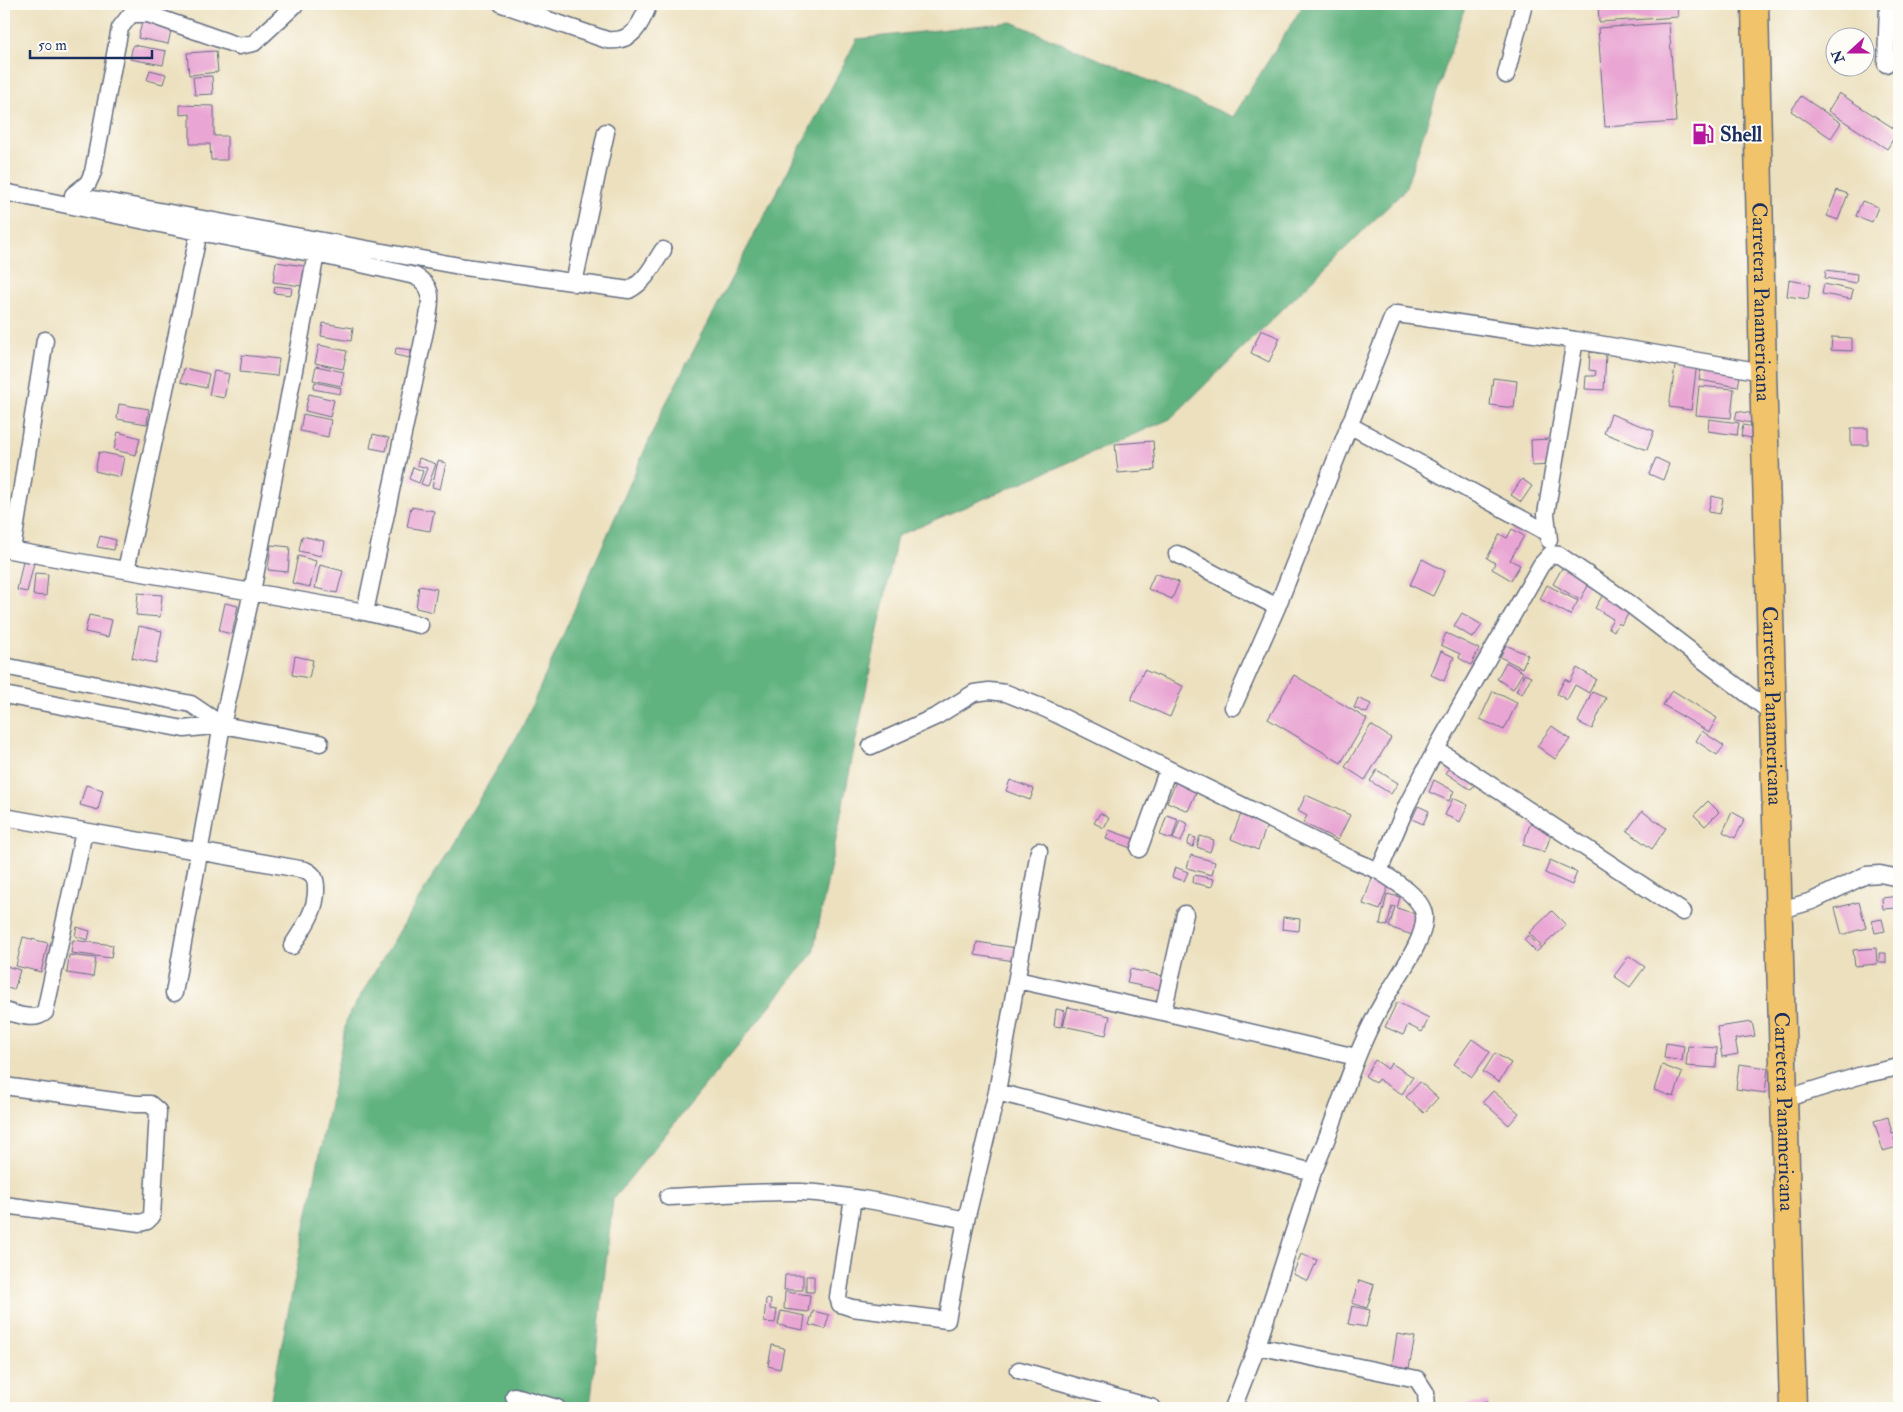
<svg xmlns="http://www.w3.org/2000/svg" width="1903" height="1412" viewBox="0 0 1903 1412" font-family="'IM FELL Double Pica',serif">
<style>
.forest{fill:#60b27f;stroke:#3e706e}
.building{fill:#e9a5d3}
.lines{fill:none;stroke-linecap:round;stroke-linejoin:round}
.minor-casing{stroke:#646d80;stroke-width:19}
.trunk-casing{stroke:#646d80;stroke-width:29}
.minor{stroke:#fff;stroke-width:16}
.trunk{stroke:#f1c36a;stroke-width:26}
.labels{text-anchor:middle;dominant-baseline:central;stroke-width:4;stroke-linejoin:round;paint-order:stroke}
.poi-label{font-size:21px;font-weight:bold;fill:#1b2f5e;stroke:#fdfcf7;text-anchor:start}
.street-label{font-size:21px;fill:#1b2f5e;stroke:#fdfcf7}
</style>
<rect width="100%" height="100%" fill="#fdfcf7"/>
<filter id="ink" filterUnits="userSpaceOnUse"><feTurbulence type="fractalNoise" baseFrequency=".02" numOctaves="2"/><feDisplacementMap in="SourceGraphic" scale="10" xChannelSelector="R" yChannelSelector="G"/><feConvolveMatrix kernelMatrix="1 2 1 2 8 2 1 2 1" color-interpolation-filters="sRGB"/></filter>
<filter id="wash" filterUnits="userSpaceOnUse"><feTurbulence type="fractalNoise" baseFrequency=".0096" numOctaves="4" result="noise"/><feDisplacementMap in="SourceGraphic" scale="20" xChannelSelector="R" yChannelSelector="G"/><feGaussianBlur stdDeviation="1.12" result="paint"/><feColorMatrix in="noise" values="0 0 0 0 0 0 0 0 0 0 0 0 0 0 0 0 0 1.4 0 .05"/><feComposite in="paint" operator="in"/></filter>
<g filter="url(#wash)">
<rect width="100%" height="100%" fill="#ece0be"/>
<path class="forest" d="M1304 4H1466L1405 190 1170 419 897 536 813 953 613 1199 590 1408H269L347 1018 522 728 663 409 857 39 1012 22 1233 117Z"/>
<g id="blocks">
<path class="building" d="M1598 4H1677L1678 17 1599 22Z
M143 19 172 26 168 44 138 38Z
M1669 23 1676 122 1605 127 1598 28Z
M133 45 166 51 163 65 130 59Z
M216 51 218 72 189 75 187 53Z
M150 70 166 74 163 84 147 80Z
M212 76 213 94 195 95 193 77Z
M1839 93 1898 131 1887 149 1828 111Z
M1801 96 1841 123 1831 138 1791 111Z
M180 105 214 106V136H227V160H211L210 144H190V114L180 115Z
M1837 190 1848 194 1838 220 1827 216Z
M1862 201 1878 207 1872 222 1856 216Z
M276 262 304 266 302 286 273 282Z
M1826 270 1857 274 1856 283 1825 278Z
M1789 280 1810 284 1808 299 1787 296Z
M1824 284 1853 290 1851 299 1822 294Z
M275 286 292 288 291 295 274 293Z
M323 323 353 328 351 341 321 336Z
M1261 330 1280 338 1269 362 1251 353Z
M1832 337 1852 338V351L1831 350Z
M319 345 347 351 343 369 315 363Z
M396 348 411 350 409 358 395 355Z
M1590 352 1606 354 1604 390 1585 389 1586 376H1595L1596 371 1589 370Z
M242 355 279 359 277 376 240 372Z
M1676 360 1697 363 1691 410 1669 407Z
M1702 363 1741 370 1738 387 1699 380Z
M316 366 344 372 341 386 313 380Z
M184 368 209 374 206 388 181 382Z
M214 371 229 374 224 398 209 395Z
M1493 378 1517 381 1514 408 1490 405Z
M315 382 341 388 340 394 313 389Z
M1699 386 1734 389 1731 418 1696 415Z
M309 394 334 400 330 417 305 411Z
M119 404 149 409 147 424 117 419Z
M1737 411 1759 415 1757 424 1735 420Z
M303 414 331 420 328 437 300 431Z
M1611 414 1654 431 1647 450 1604 433Z
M1709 419 1739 423 1737 435 1708 431Z
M1743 425 1759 428 1757 439 1741 436Z
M1851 428H1868V445H1851Z
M118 432 140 438 136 455 114 450Z
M373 434 389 438 386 451 370 448Z
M1550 439 1551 465 1532 466 1531 440Z
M1153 441 1155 470 1118 473 1115 444Z
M99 452 124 457 120 477 95 471Z
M419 458 436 464 428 486 421 484 427 468 417 465Z
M1656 458 1669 464 1663 480 1649 474Z
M438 461 446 463 440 489 432 487Z
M413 467 423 471 419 483 409 479Z
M1522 479 1532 486 1521 502 1511 495Z
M1712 496 1723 499 1720 514 1708 512Z
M411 507 434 511 430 531 407 527Z
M1512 529 1524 536 1510 560 1520 565 1511 580 1492 569 1495 563 1487 558 1500 534 1507 538Z
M100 536 116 540 114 550 97 547Z
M302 536 324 541 321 556 299 551Z
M271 545 290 547 288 572 268 570Z
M298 556 316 561 310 587 292 583Z
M1422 559 1445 571 1433 596 1410 585Z
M23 561 34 563 27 592 17 590Z
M1565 563 1592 579 1580 600 1553 584Z
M320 565 343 571 337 593 315 588Z
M35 573 48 574 46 596 33 595Z
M1155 573 1179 582 1172 599 1148 589Z
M1547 585 1578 601 1570 615 1540 599Z
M419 586 437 589 433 612 416 608Z
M138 593 162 595 160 617 136 615Z
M1604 593 1631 610 1621 625 1619 623 1614 631 1608 627 1613 619 1595 608Z
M225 603 238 606 232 634 219 631Z
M1462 613 1482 625 1473 638 1454 626Z
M89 615 112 620 108 637 85 632Z
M139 626 162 631 156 663 132 658Z
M1446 633 1479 649 1471 665 1459 658 1460 654 1441 645Z
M1506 645 1528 655 1522 668 1500 657Z
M1441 651 1454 657 1444 681 1431 675Z
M295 656 313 660 309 678 292 675Z
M1506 662 1523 672 1513 689 1497 679Z
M1577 668 1596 679 1589 693 1575 685 1567 700 1557 694 1565 679 1570 682Z
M1144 670 1183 686 1170 717 1131 700Z
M1524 674 1531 677 1522 694 1516 691Z
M1294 675 1367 719 1341 763 1268 719Z
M1672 690 1717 718 1709 732 1663 705Z
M1493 691 1517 703 1504 730 1480 719Z
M1592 692 1606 698 1592 729 1578 722Z
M1358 698 1371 704 1367 713 1354 708Z
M1371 725 1391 738 1365 780 1345 767Z
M1552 726 1570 739 1555 759 1537 746Z
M1702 731 1724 746 1717 755 1696 741Z
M1451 766 1476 782 1471 790 1446 773Z
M1377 770 1398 783 1391 794 1370 781Z
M1177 779 1198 788 1188 811 1167 802Z
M1010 780 1034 789 1030 800 1006 791Z
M1434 780 1454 791 1449 801 1429 792Z
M86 785 103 790 98 810 80 805Z
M1306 795 1350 815 1338 840 1303 823 1307 816 1298 811Z
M1453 798 1468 805 1460 822 1445 815Z
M1708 801 1719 812 1705 826 1694 815Z
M1418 806 1429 811 1423 824 1412 819Z
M1243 809 1267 825 1258 850 1231 839Z
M1642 811 1666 828 1652 849 1627 831Z
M1732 812 1745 819 1735 838 1723 832Z
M1100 813 1109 818 1104 828 1094 823Z
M1167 815 1178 819 1172 839 1160 835Z
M1180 820 1188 824 1181 842 1173 839Z
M1531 821 1553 828 1545 852 1523 845Z
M1109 830 1134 839 1131 848 1106 839Z
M1190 836 1196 838 1193 847 1187 845Z
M1200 836 1214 840 1210 852 1197 847Z
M1191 855 1215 862 1212 875 1187 868Z
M1550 860 1577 872 1572 885 1545 873Z
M1175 867 1188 872 1184 881 1172 877Z
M1194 875 1214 879 1212 887 1193 883Z
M1373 875 1390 880 1380 910 1363 904Z
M1387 894 1400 897 1397 908 1421 916 1415 936 1389 927 1395 907 1392 906 1387 926 1380 924Z
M1899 896V908L1883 909 1882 898Z
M1859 902 1866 928 1842 935 1835 908Z
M1552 911 1566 925 1542 947 1529 933Z
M1283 917 1300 919 1299 931 1282 929Z
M1882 919 1885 931 1875 933 1872 921Z
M77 927 90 931 88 940 75 936Z
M1528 935 1541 948 1536 952 1524 940Z
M23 937 48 943 41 972 16 966Z
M73 940 113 945 111 958 71 953Z
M977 942 1016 948 1014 961 975 955Z
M1876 948 1877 964 1855 966 1853 950Z
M1879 953H1886V963H1879Z
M69 955 96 958 93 977 67 973Z
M1629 956 1645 967 1630 987 1614 976Z
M6 966 20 970 14 990 4 987Z
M1130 969 1168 977 1165 991 1127 983Z
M1397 1002 1429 1018 1422 1032 1408 1025 1403 1035 1385 1027Z
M1068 1007 1110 1016 1106 1035 1063 1026Z
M1056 1009 1065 1011 1062 1027 1054 1026Z
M1752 1022 1755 1036 1735 1039 1738 1054 1722 1057 1717 1027Z
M1472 1039 1490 1052 1472 1077 1454 1064Z
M1666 1043 1684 1046 1682 1061 1664 1058Z
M1688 1046 1717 1048 1716 1068 1686 1066Z
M1495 1053 1511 1063 1499 1082 1483 1072Z
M1375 1060 1388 1069 1391 1063 1413 1077 1402 1094 1378 1079 1376 1083 1365 1076Z
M1739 1064 1768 1068 1765 1093 1736 1089Z
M1662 1065 1682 1073 1674 1097 1654 1090Z
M1420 1082 1438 1098 1424 1113 1406 1097Z
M1493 1091 1519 1113 1509 1125 1483 1102Z
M1888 1117 1892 1133 1899 1130V1151L1894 1138 1897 1147 1883 1151 1874 1121Z
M1301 1254 1317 1260 1308 1281 1293 1274Z
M785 1275H803V1290H784Z
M806 1276H814V1292H806Z
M1359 1280 1374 1285 1367 1308 1352 1303Z
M785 1292 810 1295 808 1312 784 1309Z
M766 1299 771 1300 770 1309 777 1310 775 1323 764 1322Z
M1352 1306 1370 1310 1366 1327 1348 1324Z
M781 1311 805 1316 803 1330 778 1325Z
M813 1311 829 1315 825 1329 809 1325Z
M1397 1334 1415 1337 1409 1368 1392 1365Z
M772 1345 784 1348 780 1369 768 1366Z
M1488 1402 1489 1408H1464V1405Z"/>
</g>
</g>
<g filter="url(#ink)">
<use href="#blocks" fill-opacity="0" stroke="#646d80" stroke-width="1"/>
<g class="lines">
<g class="minor-casing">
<path id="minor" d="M502 4 607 40C633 43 641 24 649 4
M1886 64 1888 4
M1506 75 1524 4
M4 192 199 232 316 254 415 276C434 287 431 298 428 317L365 612
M73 195 88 183 93 172 120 28 131 14H148L239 46 254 43 296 4
M77 196 465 267 629 290C646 281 653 265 663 250
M574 283 606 132
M1349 425 1548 533
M1549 540 1546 514 1575 340
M4 549 252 592 365 612 420 625
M12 550 45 340
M1177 554 1277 607
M1551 554 1559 555 1619 596 1772 713
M126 570 199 232
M4 666 191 704 222 725
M4 695 184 729 222 725 320 743
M1233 707 1277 607 1393 316 1397 314 1575 340 1763 372
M871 746 937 716 974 693 989 691 1006 693 1046 709 1353 860 1379 871
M1436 749 1683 912
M4 817 305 870C314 874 316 879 316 888 317 911 303 928 292 946
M1139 849 1168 769
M1778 911 1812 901 1866 875 1880 874 1899 878
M1017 980 1163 1012 1356 1057
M174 993 222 725 252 592 316 254
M4 1011C17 1014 34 1022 45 1012L84 832
M1163 1012 1185 914
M4 1086 136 1104H150L158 1111 152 1216 147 1221 140 1223 4 1205
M997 1092 1313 1172
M1784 1099 1862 1075 1899 1067
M668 1197C712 1195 757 1191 801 1192 857 1195 912 1209 966 1220
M853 1198 838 1297 840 1304 852 1308 947 1320 966 1220 997 1092 1039 851
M1257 1346 1417 1379 1426 1393 1427 1408
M1019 1370 1153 1408
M514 1396 557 1408
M1233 1408 1257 1346 1313 1172C1339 1114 1353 1052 1386 997 1397 977 1427 938 1424 915 1422 897 1393 880 1379 871L1407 805 1436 749 1541 565 1551 554"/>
</g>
<g class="trunk-casing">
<g id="trunk">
<path id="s1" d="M1755 4 1763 372 1793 1408"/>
</g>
</g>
<use href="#minor" class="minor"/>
<use href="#trunk" class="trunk"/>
</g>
</g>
<defs>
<g id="fuel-bare" transform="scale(1.725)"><path d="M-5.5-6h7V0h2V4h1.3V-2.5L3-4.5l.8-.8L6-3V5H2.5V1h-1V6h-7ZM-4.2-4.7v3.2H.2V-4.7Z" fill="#b5179e" stroke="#fdfcf7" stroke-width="2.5" paint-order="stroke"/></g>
</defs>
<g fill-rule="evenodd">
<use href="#fuel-bare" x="1703" y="134"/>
</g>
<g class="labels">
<g class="poi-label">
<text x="1720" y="134">Shell</text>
</g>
<g class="street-label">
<text stroke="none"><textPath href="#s1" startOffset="298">Carretera Panamericana</textPath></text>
<text stroke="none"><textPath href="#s1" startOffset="702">Carretera Panamericana</textPath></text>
<text stroke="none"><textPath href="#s1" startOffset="1108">Carretera Panamericana</textPath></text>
</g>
</g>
<rect width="1903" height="1412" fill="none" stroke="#fdfcf7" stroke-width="20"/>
<g transform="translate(1850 52) rotate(249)"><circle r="24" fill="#fdfcf7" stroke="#a3aaba"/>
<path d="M0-4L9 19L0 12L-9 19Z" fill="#b5179e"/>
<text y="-8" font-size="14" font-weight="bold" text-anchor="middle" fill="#1b2f5e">N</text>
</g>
<path d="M30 50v8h122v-8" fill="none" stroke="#1b2f5e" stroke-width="2.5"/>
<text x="38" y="50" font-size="15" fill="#1b2f5e" stroke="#fdfcf7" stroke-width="4" paint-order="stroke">50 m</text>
</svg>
